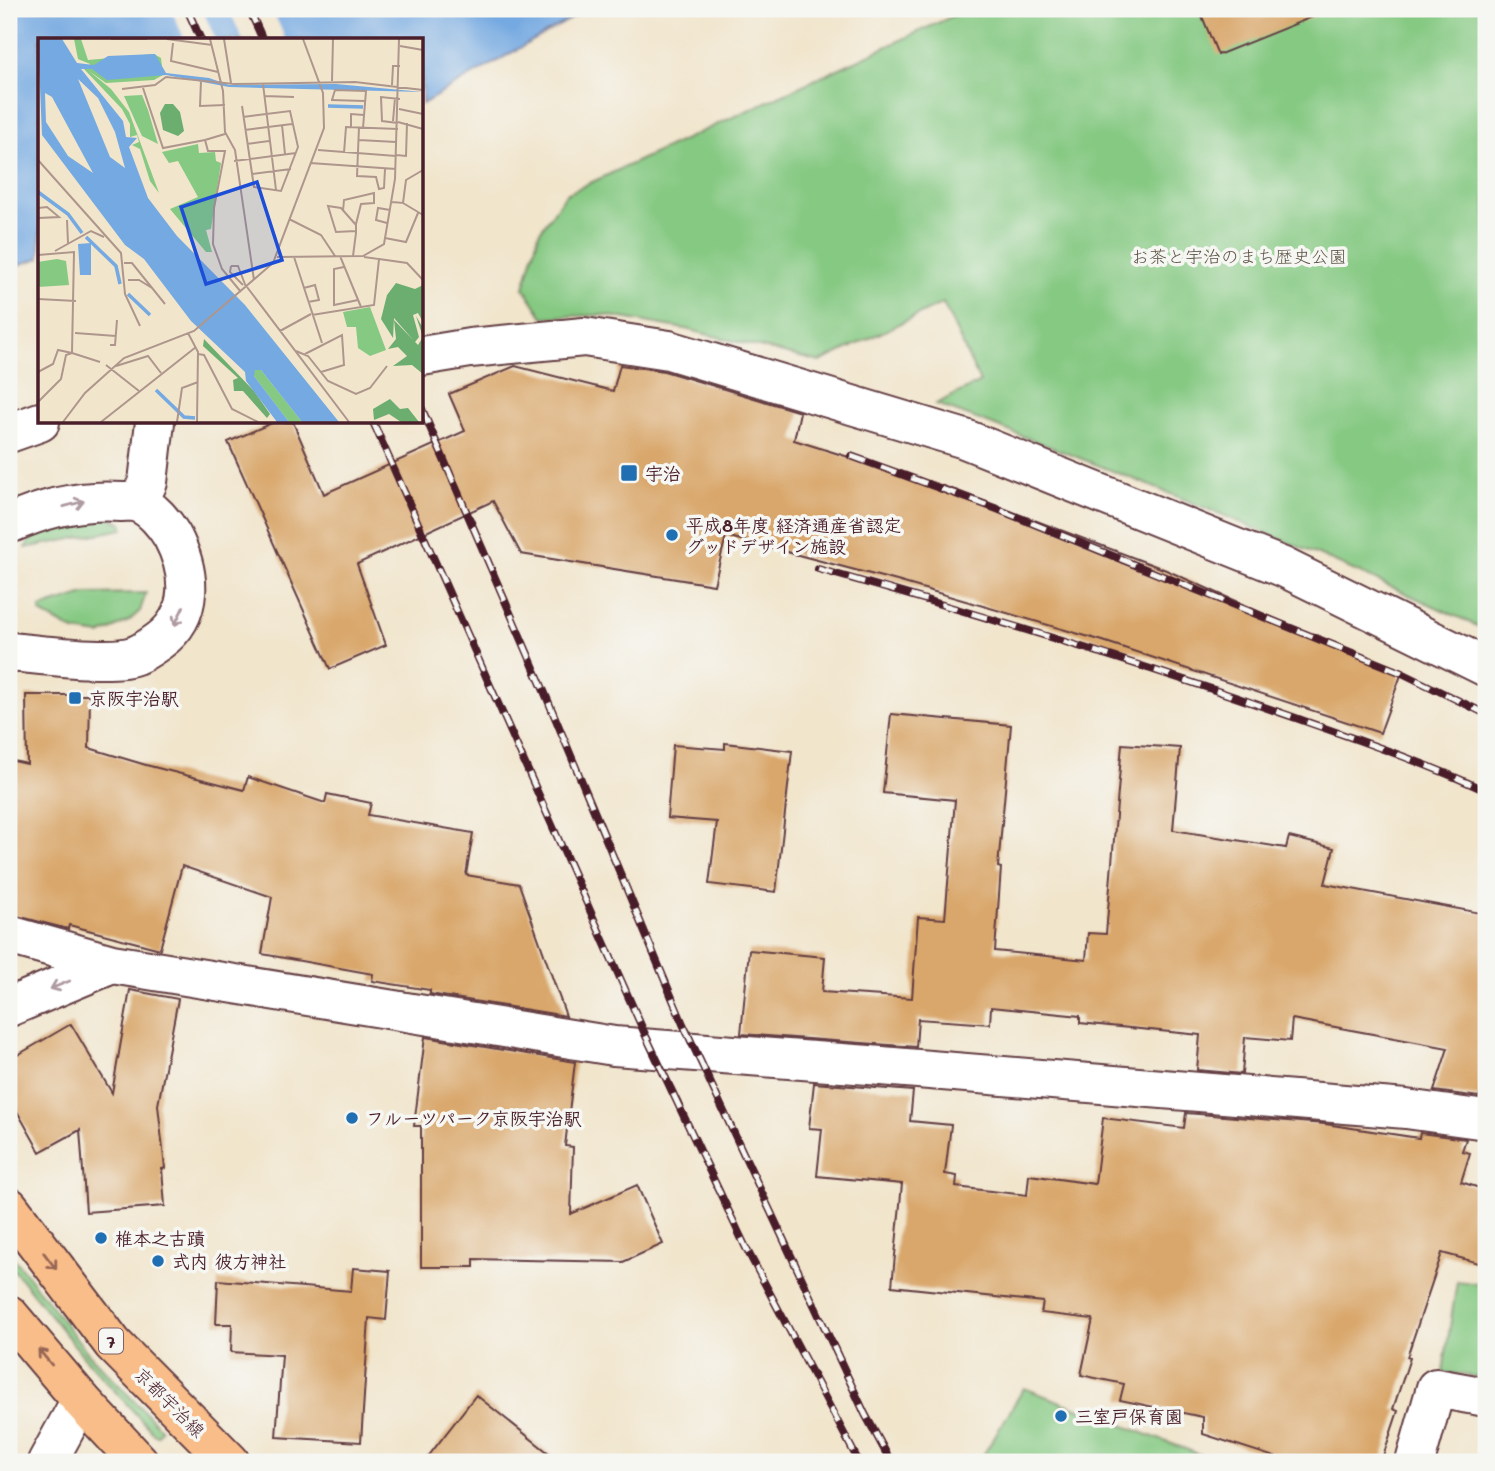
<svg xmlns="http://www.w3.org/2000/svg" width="1495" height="1471" viewBox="0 0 1495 1471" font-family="Mali,'Klee One',sans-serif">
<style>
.green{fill:#85c982;stroke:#687456;stroke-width:2}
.water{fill:#74a9e1;stroke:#5f6486;stroke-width:2}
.pier{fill:#f1e5cc}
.building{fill:#d9a76c}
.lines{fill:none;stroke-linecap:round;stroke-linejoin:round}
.minor-casing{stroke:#633d43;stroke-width:42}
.primary-casing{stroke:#633d43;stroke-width:42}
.minor{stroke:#fff;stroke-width:38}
.primary{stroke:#f8bd89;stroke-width:38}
.rail-casing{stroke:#4a1f2b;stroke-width:8}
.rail{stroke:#f6f6f2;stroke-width:5;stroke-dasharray:16;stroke-linecap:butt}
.oneway{stroke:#ae9aa0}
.oneway2{stroke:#986655}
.poi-dot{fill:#1f6fb2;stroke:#f6f6f2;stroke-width:2.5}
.labels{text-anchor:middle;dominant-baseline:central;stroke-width:7;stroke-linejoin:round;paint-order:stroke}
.shield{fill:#f6f6f2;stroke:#7e6067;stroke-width:2}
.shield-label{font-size:16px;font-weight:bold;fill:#4a1f2b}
.park-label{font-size:18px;fill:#5c5245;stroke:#f6f6f2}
.poi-label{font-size:18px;font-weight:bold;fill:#4a1f2b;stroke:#f6f6f2;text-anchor:start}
.street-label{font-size:18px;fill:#4a1f2b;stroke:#f6f6f2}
.inset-river{fill:none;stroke:#74a9e1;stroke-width:3.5}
.inset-road{fill:none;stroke:#ae968c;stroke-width:2}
.view{fill:#1d4ed8;fill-opacity:0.15;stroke:#1d4ed8;stroke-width:3.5}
.inset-edge{fill:none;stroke:#4a1f2b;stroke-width:3.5}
</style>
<rect width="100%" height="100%" fill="#f6f6f2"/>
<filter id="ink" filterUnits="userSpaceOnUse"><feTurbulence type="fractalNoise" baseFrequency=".0143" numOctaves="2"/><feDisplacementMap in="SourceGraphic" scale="14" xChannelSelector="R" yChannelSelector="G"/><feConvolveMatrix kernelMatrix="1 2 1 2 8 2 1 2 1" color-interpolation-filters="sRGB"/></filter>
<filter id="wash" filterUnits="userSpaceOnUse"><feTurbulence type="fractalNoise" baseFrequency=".00686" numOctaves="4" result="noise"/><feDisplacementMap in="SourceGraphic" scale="28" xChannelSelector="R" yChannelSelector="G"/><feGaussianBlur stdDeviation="1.57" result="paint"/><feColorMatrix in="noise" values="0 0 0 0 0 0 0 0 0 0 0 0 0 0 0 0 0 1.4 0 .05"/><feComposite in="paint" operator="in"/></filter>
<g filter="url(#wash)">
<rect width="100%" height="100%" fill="#f1e5cc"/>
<path class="green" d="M968 9H1486V630C1306 546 1122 472 936 404L980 382 943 303 820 362 685 329 605 315 543 317 524 288 539 233 566 194Z
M104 515 123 524V529L26 548C32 527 83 521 104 515Z
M146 593 140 611 129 621 100 635 74 631 41 613 40 608 85 594Z
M9 1252 88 1353 161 1429 158 1435H155L84 1357 9 1264Z
M1457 1281 1486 1285V1378L1443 1372Z
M1024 1388 1204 1456 1201 1462H979Z"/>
<path class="water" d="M9 9H588L422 104V40H40V258L9 268Z"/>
<path class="pier" d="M171 9H202L216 40H185Z
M229 9H272L286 40H243Z"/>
<g id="blocks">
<path class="building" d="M1199 9H1327V11L1218 55Z
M620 365 664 371 800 412 794 440 958 491 1166 570 1401 675 1380 733 1103 641 897 581 726 536 714 585 521 554 493 501 357 564 386 645 330 669 228 442 274 422H293L324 494 465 431 449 394 515 366 613 391Z
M26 695H90L89 748 146 765 244 790 248 777 325 803 327 794 371 803 368 815 473 833 466 875 519 884 566 1016 430 994V990L372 981 373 974 262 954 272 897 182 866 160 949 69 925 68 929 9 914V760L27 764Z
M891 714 1011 725 998 867 1001 868 995 951 1086 960 1088 933 1106 934 1122 744 1180 748 1173 830 1286 848 1289 837 1334 848 1325 884 1486 914V1074L1479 1097 1434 1091 1448 1048 1292 1019 1290 1041 1245 1037 1242 1074 1197 1070 1200 1035 1080 1023V1016L991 1007 990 1024 918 1019 916 1047 741 1034 749 950 825 957 822 992 912 998 918 917 945 919 955 800 883 793Z
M725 743 792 751 776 892 709 884 717 822 667 818 673 745 725 749Z
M130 990 178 999 158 1105 165 1168 162 1169 165 1206 86 1212 80 1130 40 1152 9 1097V1060L71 1024 112 1093Z
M425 1037 575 1062 565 1146 573 1147 571 1214 637 1185 663 1244 623 1262 474 1259V1267H421V1126H414Z
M814 1083 913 1091 910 1121 951 1125 945 1174 957 1176 956 1187 1027 1195 1029 1175 1095 1184 1103 1118 1184 1128 1186 1113 1325 1124 1419 1138 1420 1133 1466 1139 1462 1151 1470 1153 1461 1182 1486 1190V1265L1442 1253 1407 1357 1410 1358 1393 1409 1398 1411 1381 1462H1290L1203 1434V1417L1120 1400 1124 1384 1081 1375 1093 1319 1041 1313 1043 1302 892 1286 902 1184 817 1176 822 1129 809 1128Z
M353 1268 390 1271 386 1320 369 1318 361 1442 276 1437 282 1355 231 1352 232 1324H216L218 1280 351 1291Z
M476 1395 560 1462H424Z"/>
</g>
</g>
<g filter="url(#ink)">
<use href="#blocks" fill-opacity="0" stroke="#633d43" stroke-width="2"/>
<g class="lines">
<g class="minor-casing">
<path id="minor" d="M422 356 470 348 584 337 669 350 965 439 1283 567 1486 667
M9 433 40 422
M138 503 148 482 155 422
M9 524C44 508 84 499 122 502 127 502 134 501 138 503 152 508 165 524 172 536 191 572 195 615 159 641 152 646 144 652 136 655 113 665 37 654 9 652
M9 935 112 964 614 1046 869 1065 1406 1109 1486 1120
M9 1007 112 964
M47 1462 81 1400
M1415 1462 1436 1388 1486 1397"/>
</g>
<g class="primary-casing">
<path id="primary" d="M9 1207 113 1344 230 1462
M9 1315 81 1400 139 1462"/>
</g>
<use href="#minor" class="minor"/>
<use href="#primary" class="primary"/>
<g class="rail-casing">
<path id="rail" d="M187 9 201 40
M249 9 263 40
M422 409 544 691 683 1024 865 1414 891 1462
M373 422 644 1032 746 1248 859 1462
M851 456 997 509 1402 673 1486 714
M818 569C978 614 1137 662 1293 717 1358 740 1424 762 1486 791"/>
</g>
<use href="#rail" class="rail"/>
</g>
<defs><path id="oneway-shaft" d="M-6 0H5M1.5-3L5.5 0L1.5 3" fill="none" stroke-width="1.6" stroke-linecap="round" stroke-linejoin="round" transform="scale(1.75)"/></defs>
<g class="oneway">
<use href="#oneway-shaft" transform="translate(74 504) rotate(-15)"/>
<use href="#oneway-shaft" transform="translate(179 616) rotate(116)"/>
<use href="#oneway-shaft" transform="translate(60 985) rotate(158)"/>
</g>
<g class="oneway2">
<use href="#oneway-shaft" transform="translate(50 1261) rotate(53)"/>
<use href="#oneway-shaft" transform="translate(45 1357) rotate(-130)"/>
</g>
</g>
<g class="poi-dot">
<rect x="620" y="464" width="18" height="18" rx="3.5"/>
<circle cx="672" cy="535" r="7"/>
<rect x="68" y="691" width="14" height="14" rx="3.5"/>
<circle cx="352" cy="1118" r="7"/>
<circle cx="101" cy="1238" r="7"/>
<circle cx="158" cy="1261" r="7"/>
<circle cx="1061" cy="1416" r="7"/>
</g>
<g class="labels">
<rect class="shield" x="99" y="1328.5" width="24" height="25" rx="5"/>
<g class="shield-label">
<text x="111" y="1341">7</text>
</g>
<g class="park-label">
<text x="1239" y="256">お茶と宇治のまち歴史公園</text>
</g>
<g class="poi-label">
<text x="645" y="473">宇治</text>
<text x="686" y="525">平成8年度 経済通産省認定<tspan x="686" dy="21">グッドデザイン施設</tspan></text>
<text x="89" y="698">京阪宇治駅</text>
<text x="366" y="1118">フルーツパーク京阪宇治駅</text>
<text x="115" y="1238">椎本之古蹟</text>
<text x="172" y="1261">式内 彼方神社</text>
<text x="1075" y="1416">三室戸保育園</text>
</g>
<g class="street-label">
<text transform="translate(170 1402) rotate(45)">京都宇治線</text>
</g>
</g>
<g transform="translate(38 38)">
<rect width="385" height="385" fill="#f1e5cc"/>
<path d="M36 1H43L50 22 116 16 123 20 125 37 116 42 68 45 51 33 73 51 91 74 121 155 112 143 102 111 94 107 101 104 99 97 92 99V86L84 71 46 31H52V26L40 21ZM104 57 110 72 120 106 104 98 86 58ZM160 106 161 115 177 114 178 123 183 125 173 191 168 192 174 214H168L132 171 160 159 140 123 131 125 124 114ZM19 221 28 223 31 247 0 249V224ZM332 269 348 312 332 318 320 310 318 289H309L305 274ZM216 332H223L264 384H251L216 338Z" fill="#85c982"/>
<path d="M127 66H135L142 74 146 93 140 98 125 92 122 75ZM358 245 377 251 385 247V284L380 275 375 277 381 299 377 304 356 280 355 300 343 281 349 257ZM378 278 385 290V336L374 327 355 328 369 318 360 309 350 311 358 301 356 282 380 307 385 299ZM166 301 216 353 232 376 229 380 205 353H196L195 342 200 340 165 308ZM352 361 362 371 370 370 381 384H363L351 376 336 382 335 371Z" fill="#6cad70"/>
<path d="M0 1H24L39 25 56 27 70 18 117 16 128 35 171 40 191 47 298 46 385 54 191 49 128 37 69 42 54 31H43L85 83 88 99 99 100 91 109 110 160 139 198 207 267 301 384H264L223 332H217L216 338 251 384H239L208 343 207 334 153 283 106 221 87 207 4 97ZM40 41 60 60 77 94 87 130 72 119ZM7 55 14 59 55 135 30 118 8 84ZM53 205V237H42L40 206Z" fill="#74a9e1" fill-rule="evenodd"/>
<path class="inset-river" d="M290 68 325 69M0 154 30 176 44 195M48 199 78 228 82 246M90 256 112 277M118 352 146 379 157 380"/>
<path class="inset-road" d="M73 1H109M129 1 174 7M172 1 185 53 187 94 197 112 216 242M186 1 193 45M135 5 133 23 180 34M362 8 385 12M163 43 162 68 187 67M294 43 295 1M225 46 238 152M354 47 355 28H362M105 50 125 110 167 102M84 51 117 47 128 39 196 46 317 44 385 52M226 58 256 59M293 62 327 63M294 62 297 52 328 53 325 90M204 68 216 149 243 153 260 109 252 73 205 79M361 71 385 76M355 83 357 60M360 84 385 91M360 85 344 83 343 59 362 61M244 87 247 116M313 89V76L326 77M321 89 319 138 338 139 341 151 346 150 347 131M207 92 254 86M187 96 167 102 170 113H187L176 170 175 206 184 231 203 254M321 102 358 104M209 106 231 103M280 112 358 118M306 115 308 89 360 91M358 117 368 118 369 85M0 122 83 215 87 256 102 288M196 123 258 115M272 125 358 131M214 136 253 131M354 164 365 165 368 142 385 132M365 165 385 177M0 170 9 169 21 179 0 180M305 173 306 162 336 155V165L323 166 318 186M251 181 283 197 297 218M29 182 30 205M349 185 338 182 340 170 352 172M347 200 368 204 380 175M17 213 53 193 66 199M0 217 36 214 34 315 62 324M302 218 323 269M315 218 318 195V187L303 170 290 168 298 194 318 193M239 219 325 218 346 206 357 141 361 1M256 219 284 305M341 221 369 225 385 242M86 225H94L127 266M193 228H200L208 249M193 228 192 234 205 247M306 229 296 231V267L320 262M90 242H101L114 250M209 249 311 384M266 250 277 247 281 262 270 264M0 261 38 263M274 277 336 267 341 221 326 219M242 293 273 276M37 295 78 298M150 295 160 314 159 384M72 307H77L79 282M258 313 270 318 290 343 318 356 332 350 349 328M160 316 166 317 194 371 220 384M267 316 304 297 306 327 283 334M68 327 101 353M78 328 110 318 123 335M0 334 15 326 20 312 34 315M0 364 23 341 28 317 34 315M25 384 47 355 86 320 156 293 235 225 286 90 285 55 265 1M63 384 158 309M139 384 144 350 160 344"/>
<path class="view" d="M219 144 244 222 168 246 143 169Z"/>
<rect width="385" height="385" class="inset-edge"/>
</g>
<rect width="1495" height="1471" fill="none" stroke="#f6f6f2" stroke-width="35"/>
</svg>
